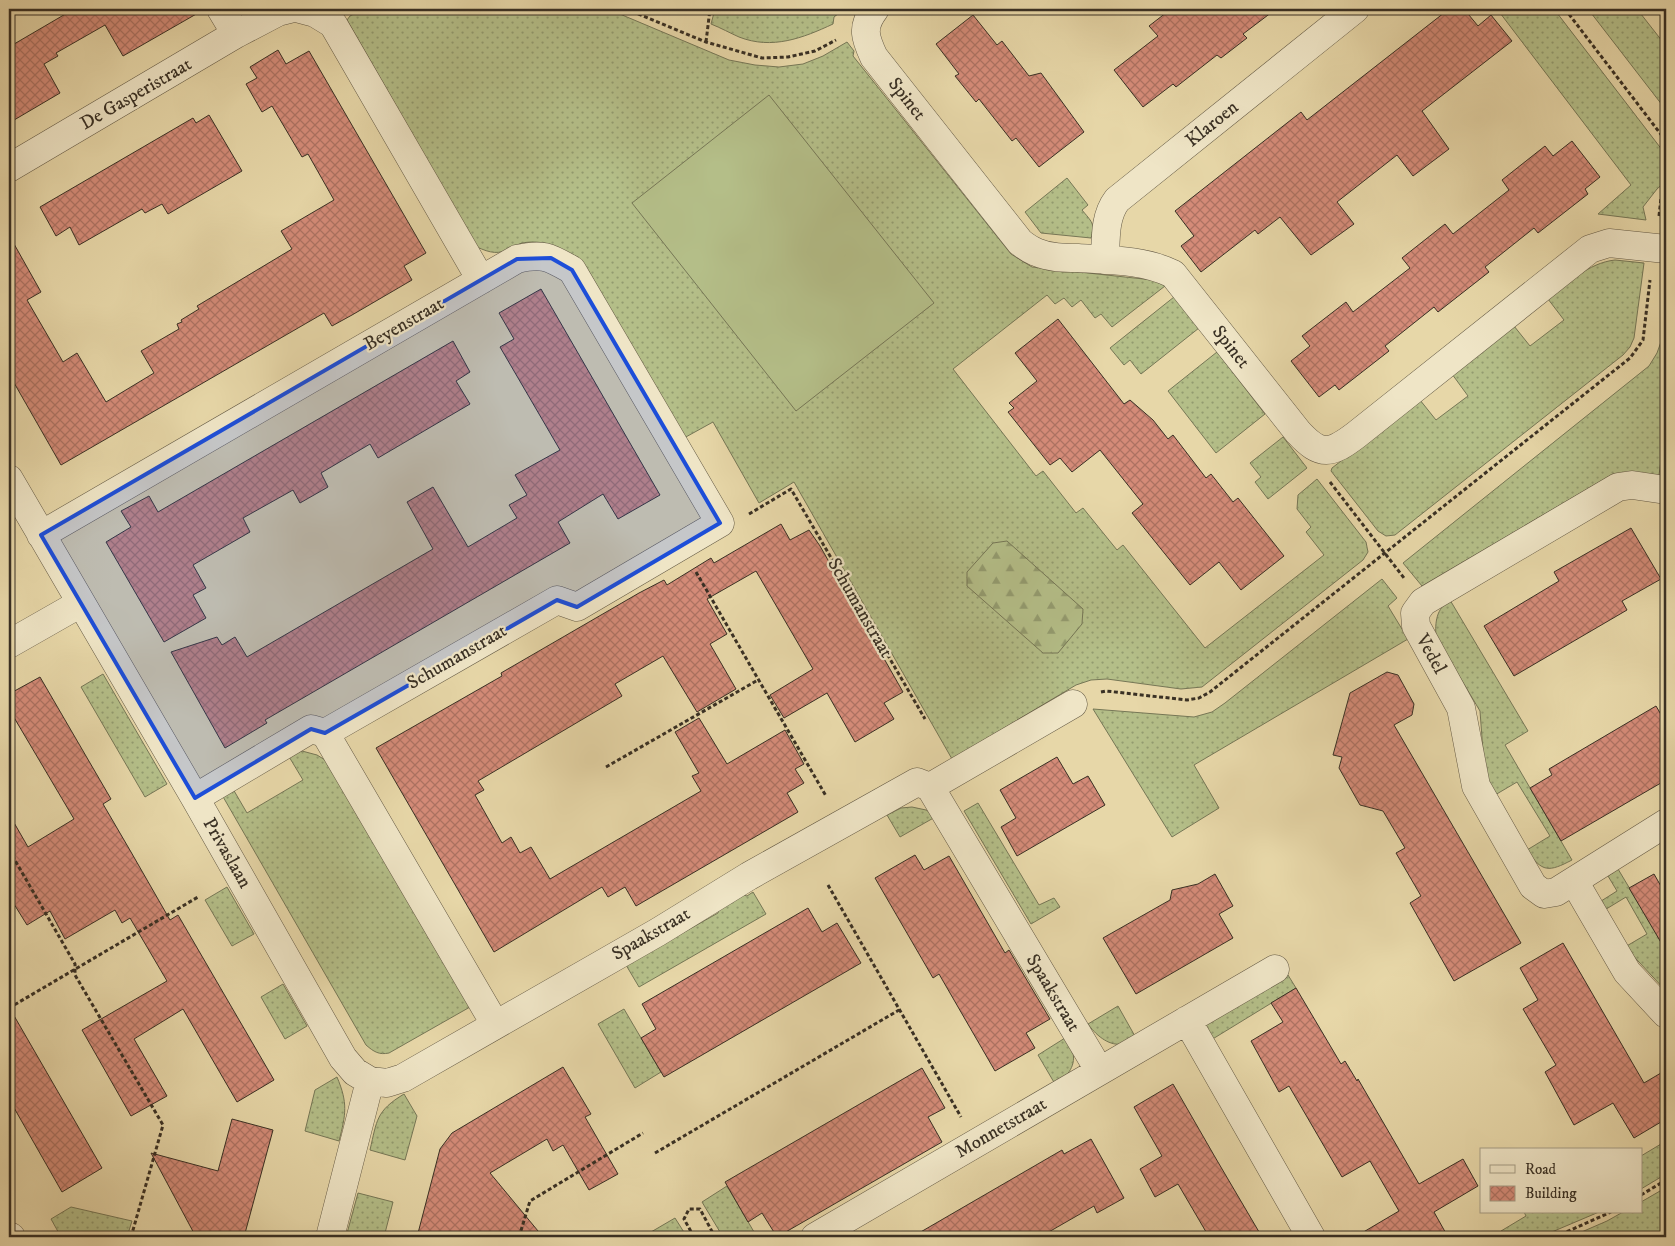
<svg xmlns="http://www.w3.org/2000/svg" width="1675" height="1246" viewBox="0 0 1675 1246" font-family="'IM FELL DW Pica',serif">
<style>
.grass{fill:url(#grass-dots);stroke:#767756}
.forest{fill:url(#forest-firs);stroke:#767756}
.garden{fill:#b4be88;stroke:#767756}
.building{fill:url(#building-cross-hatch);stroke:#393024}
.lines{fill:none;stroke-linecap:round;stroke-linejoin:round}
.street-casing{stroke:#645a45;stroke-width:29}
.path{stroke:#393024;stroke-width:3;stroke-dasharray:4 2.5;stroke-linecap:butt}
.street{stroke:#efe5c6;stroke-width:28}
.marked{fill:#1d4ed8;fill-opacity:0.2;stroke:#1d4ed8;stroke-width:4;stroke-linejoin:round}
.labels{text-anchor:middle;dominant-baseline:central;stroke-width:4.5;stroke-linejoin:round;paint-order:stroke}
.street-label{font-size:19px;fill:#393024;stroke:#efe5c6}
</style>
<defs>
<pattern id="grass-dots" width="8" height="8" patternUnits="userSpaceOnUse" patternTransform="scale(1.25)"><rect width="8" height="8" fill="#b4be88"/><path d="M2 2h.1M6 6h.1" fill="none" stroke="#939b6f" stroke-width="1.8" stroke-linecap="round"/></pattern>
<pattern id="forest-firs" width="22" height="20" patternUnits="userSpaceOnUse" patternTransform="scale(1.25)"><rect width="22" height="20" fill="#b4be88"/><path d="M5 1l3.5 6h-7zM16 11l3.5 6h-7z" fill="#939b6f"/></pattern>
<pattern id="building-cross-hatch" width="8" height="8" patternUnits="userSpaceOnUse" patternTransform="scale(1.25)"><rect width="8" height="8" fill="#d48b78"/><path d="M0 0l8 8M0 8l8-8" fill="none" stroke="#ad7262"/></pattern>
</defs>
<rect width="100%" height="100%" fill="#e7d7a8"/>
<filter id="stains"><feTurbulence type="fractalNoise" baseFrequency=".004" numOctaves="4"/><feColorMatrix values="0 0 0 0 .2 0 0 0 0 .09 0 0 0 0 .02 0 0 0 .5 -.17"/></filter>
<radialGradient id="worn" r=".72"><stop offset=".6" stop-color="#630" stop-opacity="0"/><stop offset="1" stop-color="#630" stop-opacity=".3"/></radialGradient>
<path class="grass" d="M363 9H608L729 60 755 65 779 67 803 64 823 56 847 42 854 51 853 56 1011 254 1032 267 1153 280 1165 286 1112 327 1101 314 1095 318 1081 300 1072 307 1064 298 1055 304 1047 295 953 369 1036 476 1043 471 1076 513 1083 508 1117 550 1123 545 1205 648 1324 555 1306 532 1311 527 1297 509 1298 495 1317 479 1366 542 1368 552 1363 560 1202 687 1181 689 1107 679 1091 680 1076 685 952 759 794 482 759 503 713 422 684 438 588 270C570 252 549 238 522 243 518 244 514 247 511 248 499 255 490 253 477 247L347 20 350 16Z
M715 9H844L834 17 833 24C803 38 772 50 739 37 730 33 721 28 711 24Z
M1497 9H1554L1666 155V181L1657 189 1643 207 1646 220 1598 214 1631 185Z
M1588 9H1637L1666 46V110Z
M1067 178 1088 205 1082 210C1091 221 1096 224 1091 238L1041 233 1025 212Z
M1615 260 1644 263 1634 338 1630 347 1623 355 1395 535 1386 536 1378 531 1331 471 1332 468 1420 400 1436 420 1468 396 1452 374 1514 326 1530 346 1564 320 1548 299C1569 283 1588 263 1615 260Z
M1174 297 1199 328 1141 374 1130 360 1124 365 1110 348Z
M1666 301V424L1659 475 1630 472 1613 474 1422 586 1403 563 1649 366 1657 353 1662 339Z
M1217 352 1265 414 1216 453 1168 391Z
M1283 437 1307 468 1268 499 1255 482 1261 477 1250 463Z
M1382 579 1397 598 1388 606 1408 639 1194 765 1219 808 1172 837 1093 709 1194 717 1212 712 1225 703Z
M1450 600 1528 731 1505 745 1572 860C1549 872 1542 873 1527 850L1550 836 1517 782 1495 795 1485 778 1480 711 1436 637C1435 622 1436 609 1450 600Z
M103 674 167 784 145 797 81 687Z
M302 751 317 755 330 763 470 1007 389 1053C379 1055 374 1052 366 1045L222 795 233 789 247 813 303 780 288 755Z
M978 803 1039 905 1054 898 1060 907 1031 924 964 811Z
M912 807 926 810 937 816 900 837 887 815 901 808Z
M1618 869 1666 949V991L1625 947 1647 934 1626 897 1603 911 1598 903 1617 891 1608 876Z
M227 887 254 934 232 946 205 900Z
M729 891 747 896 753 892 766 914 639 987 626 965 718 913 722 895Z
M1288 975 1296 988 1211 1040 1203 1027Z
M283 984 307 1026 285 1039 261 997Z
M1118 1006 1136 1038C1132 1040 1126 1043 1121 1044 1108 1046 1095 1034 1088 1024Z
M624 1009 661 1072 635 1088 598 1024Z
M1065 1038C1067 1043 1071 1048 1073 1053 1076 1067 1066 1078 1055 1084L1038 1055Z
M337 1077C348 1103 346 1114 339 1141L305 1131 315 1090Z
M404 1094 417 1116 405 1160 370 1150C377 1120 376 1111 404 1094Z
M1666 1141V1174L1641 1189V1156Z
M727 1186 757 1237H723L702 1202Z
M1660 1191 1666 1201V1237H1570L1607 1221 1623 1212H1641V1202Z
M358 1193 393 1202 384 1237H346Z
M71 1207 132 1221 127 1237H61L51 1219Z
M1524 1212H1599L1540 1237H1532L1528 1232 1519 1237 1505 1236 1501 1231 1526 1216Z
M675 1218 687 1237H654L651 1232Z"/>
<path class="forest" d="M1007 541 1083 609 1082 624 1058 653H1043L967 586V572L993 543Z"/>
<path class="garden" d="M769 95 934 303 796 411 632 203Z"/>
<path class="building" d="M74 9H205L123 56 105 25 56 53 58 56 44 64 60 93 9 123V47Z
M1171 9H1276L1243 34 1247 38 1221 58 1217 55 1176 87 1173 84 1143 107 1114 70 1158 36 1149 26Z
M1449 9H1464L1478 26 1491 15 1512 41 1422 111 1449 149 1413 176 1397 155 1337 202 1354 224 1311 255 1280 217 1258 234 1255 230 1201 272 1181 246 1194 236 1175 211 1301 112 1307 120Z
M973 15 997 45 1002 41 1029 76 1041 73 1084 132 1039 167 1016 138 1012 141 979 99 976 102 955 76 959 74 936 44Z
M278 50 286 64 309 51 426 253 404 266 412 280 352 315 332 326 324 313 61 465 9 374V235L41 292 27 300 63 362 77 353 106 402 154 373 141 351 179 329 177 324 182 322 181 320 199 309 197 306 292 249 281 231 334 200 308 154 302 157 272 106 262 112 246 84 257 78 250 67Z
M209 115 242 171 168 214 162 204 145 213 142 209 79 245 70 227 56 236 40 207 193 118 196 123Z
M1572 141 1600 177 1585 189 1588 194 1538 233 1534 228 1485 267 1489 272 1438 312 1434 307 1385 346 1389 351 1339 390 1335 385 1319 397 1291 361 1310 346 1302 336 1346 302 1353 312 1410 268 1402 258 1445 224 1453 234 1509 190 1502 180 1545 146 1553 156Z
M541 289 660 495 618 519 603 494 558 522 570 543 265 720 267 723 225 748 171 652 217 637 222 645 235 637 247 657 433 549 407 502 433 487 468 547 517 518 509 505 527 495 515 475 560 450 500 347 514 339 499 313Z
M1058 319 1124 404 1130 400 1153 420 1168 439 1173 435 1206 478 1211 474 1233 502 1238 498 1284 556 1241 590 1219 562 1190 585 1132 513 1143 504 1100 450 1072 472 1060 458 1050 465 1008 412 1014 408 1009 403 1037 381 1015 353Z
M453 341 470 372 456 381 470 404 378 458 370 444 321 473 328 487 300 503 293 490 243 518 250 532 193 565 206 588 193 595 206 618 164 642 106 542 131 527 121 511 149 496 158 512Z
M781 524 790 540 809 530 820 546 903 692 884 703 894 719 855 742 827 693 784 718 770 695 813 669 756 571 707 599 727 634 710 644 736 689 697 712 663 656 615 684 622 696 478 781 484 790 475 795 502 843 511 837 520 853 531 847 550 879 701 791 692 776 699 773 675 732 699 718 727 764 785 730 804 764 795 769 804 783 787 793 798 812 636 906 625 887 608 897 602 887 494 952 376 748 502 676 501 673 639 593 664 580 667 585 711 558 714 563Z
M1631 528 1661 579 1622 601 1627 610 1514 676 1484 626 1559 581 1554 572Z
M1387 672 1398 675 1414 704 1412 715 1394 725 1521 943 1454 981 1410 903 1421 896 1396 853 1405 848 1383 811 1360 805 1339 768 1342 757 1333 755 1350 693Z
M40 677 111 799 103 804 131 852 170 920 178 915 274 1080 237 1102 183 1009 134 1039 167 1096 131 1116 82 1030 167 981 130 918 122 923 115 910 65 939 50 911 27 925 9 896V814L28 847 74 819 9 709V694Z
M1656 706 1666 723V780L1561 841 1530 788 1552 775 1549 769Z
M1057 757 1073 784 1088 776 1105 805 1017 856 1001 827 1016 818 1000 790Z
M915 855 924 870 949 856 1005 953 1009 950 1050 1019 1026 1033 1035 1048 995 1071 939 974 933 978 875 878Z
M1215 874 1233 906 1219 914 1233 938 1136 994 1103 938 1170 900 1172 890 1198 884Z
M1654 874 1666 895V951L1629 888Z
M808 908 822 932 837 923 861 963 664 1077 641 1038 656 1029 642 1004Z
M1563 943 1644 1083 1666 1070V1119L1634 1138 1613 1103 1574 1125 1545 1072 1556 1065 1523 1009 1538 1000 1520 968Z
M1296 988 1341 1064 1345 1061 1357 1081 1358 1079 1419 1184 1463 1159 1478 1186 1434 1212 1448 1237H1355L1399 1211 1370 1161 1342 1177 1289 1086 1279 1092 1251 1041 1283 1022 1271 1003Z
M9 1007 102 1168 62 1192 9 1099Z
M563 1067 591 1114 585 1117 618 1174 589 1190 563 1145 553 1151 547 1139 490 1173 543 1237H417L440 1149 452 1133Z
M922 1068 945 1108 928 1117 942 1142 777 1237 762 1213 748 1222 725 1182Z
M1173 1084 1215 1157 1262 1237H1209L1178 1184 1155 1197 1140 1169 1162 1156 1134 1107Z
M232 1119 273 1130 244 1237H196L151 1153 218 1171Z
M1091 1139 1124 1198 1097 1213 1094 1206 1040 1237H912L1062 1150 1064 1154Z"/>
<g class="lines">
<g class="street-casing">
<path id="street" d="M221 9 236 34
M300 9 315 13 333 24 481 280
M875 9C861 27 865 38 874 57L1020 242C1025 246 1031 250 1036 252 1050 258 1064 258 1078 258 1109 260 1145 260 1173 274L1298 432C1321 457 1331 454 1356 435L1590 249 1609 243 1666 249
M9 168 236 34 278 12 290 9
M1105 260C1106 240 1104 217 1117 200L1355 9
M9 479 195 798 343 1058 355 1072 370 1081 330 1237
M1666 490 1632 485 1618 487 1423 602 1415 613 1416 626 1461 708 1476 786 1533 886 1544 894 1556 892 1666 823
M41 535 517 259C543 253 549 257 572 270L720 523 577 607 557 600 325 733 311 729 195 798
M9 644 81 603
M325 733 495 1024
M930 787 1073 704
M1574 881 1627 972 1666 1014
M1187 1020 1311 1237
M370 1081 387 1083 403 1078 658 932 749 876 917 782 930 787 1099 1070
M9 1237H11
M815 1237 1275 969"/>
</g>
<path class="path" d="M626 9 706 42 762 58 788 57 815 51 836 40
M1565 9 1666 141
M706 42 710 9
M1659 216 1661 198 1666 192
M1330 482 1404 578
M749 514 791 489 925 719
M696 572 826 796
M1101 692 1106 691 1187 700 1199 698 1210 692 1630 358 1643 340 1650 280
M606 767 758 680
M9 850 75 964V975L163 1125 131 1237
M828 885 961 1117
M9 1008 198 897
M655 1153 899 1010
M1641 1195 1666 1180
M519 1237 530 1201 643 1133
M694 1237 684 1219 689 1209H700L715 1237
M1555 1237 1611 1212"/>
<use href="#street" class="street"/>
</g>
<path class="marked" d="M551 258 572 270 720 523 577 607 557 600 325 733 311 729 195 798 41 535 517 259Z"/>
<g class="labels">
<g class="street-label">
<text transform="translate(136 94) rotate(-30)">De Gasperistraat</text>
<text transform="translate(907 99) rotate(52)">Spinet</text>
<text transform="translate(1212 124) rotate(-39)">Klaroen</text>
<text transform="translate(404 324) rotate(-30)">Beyenstraat</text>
<text transform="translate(1231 347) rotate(52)">Spinet</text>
<text transform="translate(860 608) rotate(60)">Schumanstraat</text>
<text transform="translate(1431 654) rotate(61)">Vedel</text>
<text transform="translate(457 657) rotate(-30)">Schumanstraat</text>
<text transform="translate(227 853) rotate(60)">Privaslaan</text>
<text transform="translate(651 934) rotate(-30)">Spaakstraat</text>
<text transform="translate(1053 993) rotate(59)">Spaakstraat</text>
<text transform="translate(1001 1128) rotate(-30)">Monnetstraat</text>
</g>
</g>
<rect width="1675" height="1246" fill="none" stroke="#e7d7a8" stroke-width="30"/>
<rect x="10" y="10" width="1655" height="1226" fill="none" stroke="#393024" stroke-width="2.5"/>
<rect x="15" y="15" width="1645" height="1216" fill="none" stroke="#393024"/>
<rect x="1480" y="1148" width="162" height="65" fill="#efe5c6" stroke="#a69d85"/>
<rect x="1490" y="1165" width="25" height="8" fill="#efe5c6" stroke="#a69d85"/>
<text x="1525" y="1174" font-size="15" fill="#393024">Road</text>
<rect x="1490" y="1186" width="25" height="15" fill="url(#building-cross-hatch)" stroke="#a69d85"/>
<text x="1525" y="1198" font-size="15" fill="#393024">Building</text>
<rect width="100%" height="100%" filter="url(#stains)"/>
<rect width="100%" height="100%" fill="url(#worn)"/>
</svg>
